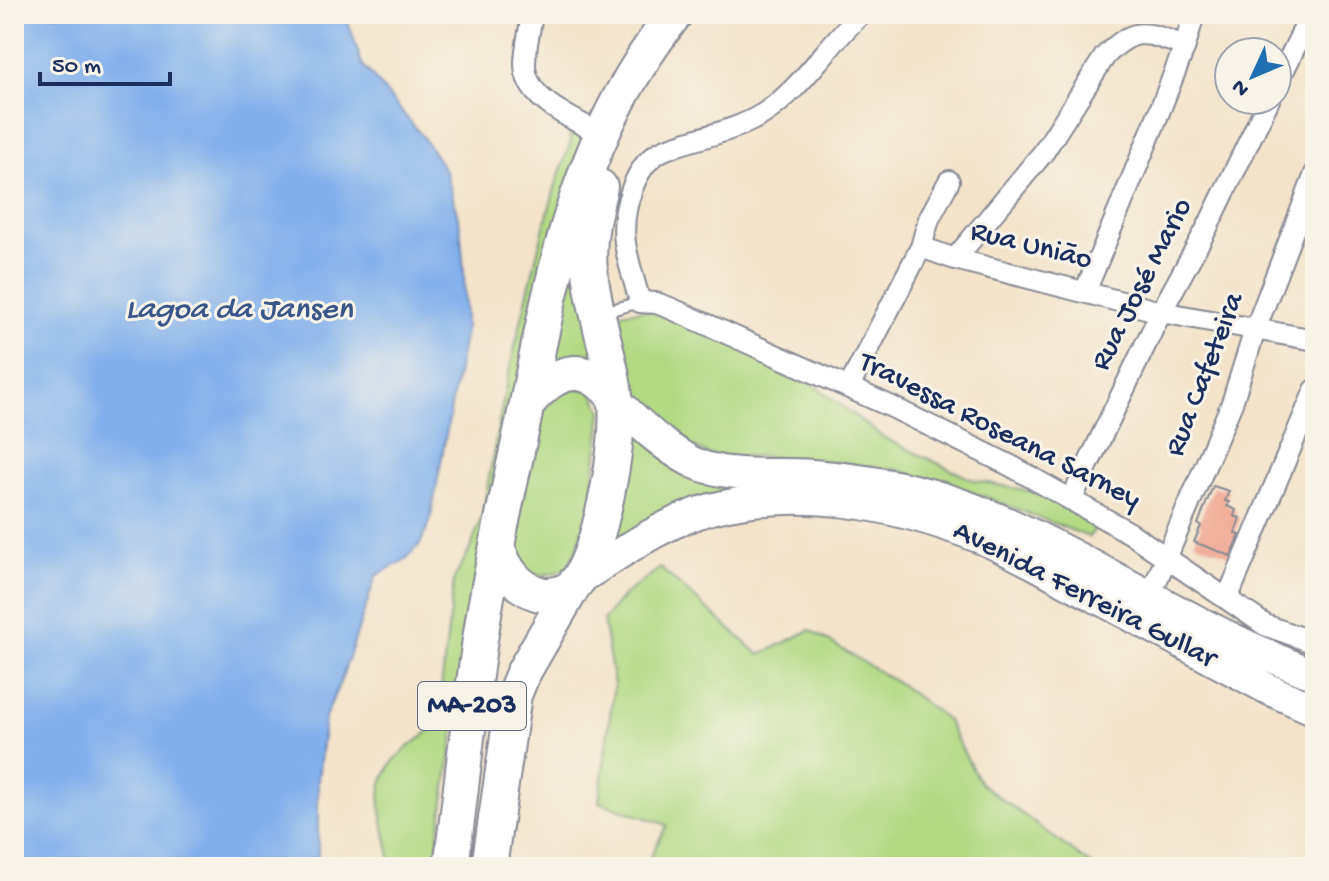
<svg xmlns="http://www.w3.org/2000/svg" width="1329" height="881" viewBox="0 0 1329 881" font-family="'Gochi Hand',sans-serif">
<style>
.green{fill:#b3d983;stroke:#678470;stroke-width:2}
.water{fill:#82b0ec;stroke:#4e70a5;stroke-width:2}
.building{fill:#efa28c}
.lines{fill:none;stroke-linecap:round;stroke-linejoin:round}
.service-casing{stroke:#878994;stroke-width:14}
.minor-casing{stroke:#878994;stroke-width:24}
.secondary-casing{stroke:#878994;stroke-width:34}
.primary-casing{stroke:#878994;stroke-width:38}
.service{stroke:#fff;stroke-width:10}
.minor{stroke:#fff;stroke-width:20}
.secondary{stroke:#fff;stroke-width:30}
.primary{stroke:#fff;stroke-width:34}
.labels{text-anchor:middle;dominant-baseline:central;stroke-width:6;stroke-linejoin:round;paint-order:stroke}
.shield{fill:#f7f3e8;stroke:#5d6a87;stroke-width:2}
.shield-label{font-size:28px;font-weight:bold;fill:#1b2f5e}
.street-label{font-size:30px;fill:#1b2f5e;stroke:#f7f3e8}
.water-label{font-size:32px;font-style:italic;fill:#3a5689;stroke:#f7f3e8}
</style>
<rect width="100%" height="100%" fill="#f7f3e8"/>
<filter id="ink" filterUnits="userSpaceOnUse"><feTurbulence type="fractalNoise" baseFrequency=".0125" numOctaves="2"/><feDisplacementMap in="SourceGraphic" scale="16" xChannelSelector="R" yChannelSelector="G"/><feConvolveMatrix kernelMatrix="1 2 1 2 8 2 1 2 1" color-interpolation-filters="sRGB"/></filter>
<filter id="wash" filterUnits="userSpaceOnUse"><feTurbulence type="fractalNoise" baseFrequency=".006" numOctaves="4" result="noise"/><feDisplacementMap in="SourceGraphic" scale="32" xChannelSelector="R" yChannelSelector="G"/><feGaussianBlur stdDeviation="1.8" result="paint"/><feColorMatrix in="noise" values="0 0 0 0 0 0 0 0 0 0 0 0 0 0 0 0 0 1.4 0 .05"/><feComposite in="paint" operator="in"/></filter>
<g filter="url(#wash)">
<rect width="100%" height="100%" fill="#f3e3ca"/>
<path class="green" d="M567 125 583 140 474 601 434 867H391C388 825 364 792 399 755 411 743 426 737 437 723L454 579 471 547 482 516 506 385 540 242 556 184 571 141Z
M578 257 595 352 544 362Z
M643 310 658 311 794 370 884 438 973 480 1038 493 1096 527 1089 537 986 497 897 470 802 458 709 455 679 439 651 413 627 378 608 318 625 312Z
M561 386 592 391 602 411 590 516 569 567C535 582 520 579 512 540L546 400Z
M625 422 746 484 737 496 603 556Z
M660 568 760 655 810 630 901 685 946 719 980 783 1094 867H645L667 825 599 802 614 684 603 620 625 594Z"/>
<path class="water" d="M14 14H349L348 21 362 64 423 137 446 172 460 225 464 271 465 331 430 522 420 544 406 559 376 576 342 678 325 717 318 779V867H14Z"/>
<g id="blocks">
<path class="building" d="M1213 486 1229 491 1225 501 1229 502 1227 506 1236 510 1234 516 1240 518 1235 533 1240 535 1231 556 1194 542 1201 526 1198 524Z"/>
</g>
</g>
<g filter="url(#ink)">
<use href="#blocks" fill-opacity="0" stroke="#878994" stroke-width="2"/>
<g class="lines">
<g class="service-casing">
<path id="service" d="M604 312 640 302"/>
</g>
<g class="minor-casing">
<path id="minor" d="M532 14C530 30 525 48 525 64 525 101 573 118 600 134
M861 14C827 45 802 89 763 114 734 132 698 137 666 149 634 161 621 212 625 243 628 263 635 283 640 302L656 303 670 308 892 407 1011 466 1130 533 1265 625 1315 643
M1277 84 1311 14
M921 247 955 259 1161 312 1315 340
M955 259 1043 153 1105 56C1136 24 1147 33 1185 46
M1085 292 1154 125 1185 46 1194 14
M849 387 921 247 929 219 949 181
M1072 498 1161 312 1207 228 1269 100
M1150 596 1232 403 1255 330 1315 174
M1227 599 1315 390"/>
</g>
<g class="secondary-casing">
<path id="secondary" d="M616 401C639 423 663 447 692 462 727 479 773 472 812 475 840 477 868 481 896 486 972 501 1040 537 1108 574 1176 610 1243 647 1315 675
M578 580C620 554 663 522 711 509 800 486 895 504 978 537 1018 553 1054 575 1092 595 1151 626 1210 658 1268 689L1315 710"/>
</g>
<g class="primary-casing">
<path id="primary" d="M527 404C555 370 584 359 614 397
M497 546C504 568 517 588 540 594 554 597 570 592 578 580 601 545 620 444 616 403 612 358 594 315 590 271 587 241 593 215 600 187
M451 867C462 785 470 702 483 620 494 553 510 485 524 418 554 270 578 135 675 14
M489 867 514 695 523 673 575 583"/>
</g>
<use href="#service" class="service"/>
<use href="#minor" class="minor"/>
<use href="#secondary" class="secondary"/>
<use href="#primary" class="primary"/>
</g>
</g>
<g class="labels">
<rect class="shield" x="418" y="682" width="108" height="48" rx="6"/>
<g class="shield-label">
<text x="472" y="706">MA-203</text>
</g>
<g class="street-label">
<text transform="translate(1031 247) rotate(14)">Rua União</text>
<text transform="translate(1143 285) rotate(-63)">Rua José Mario</text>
<text transform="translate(1206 375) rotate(-69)">Rua Cafeteira</text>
<text transform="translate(999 432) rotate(27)">Travessa Roseana Sarney</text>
<text transform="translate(1084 596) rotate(27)">Avenida Ferreira Gullar</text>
</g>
<g class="water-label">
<text x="239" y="311">Lagoa da Jansen</text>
</g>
</g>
<rect width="1329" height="881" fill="none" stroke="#f7f3e8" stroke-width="48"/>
<g transform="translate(1253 76) rotate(226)"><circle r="38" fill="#f7f3e8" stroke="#9fa5b1" stroke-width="2"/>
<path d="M0-6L14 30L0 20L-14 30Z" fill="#1f6fb2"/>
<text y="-12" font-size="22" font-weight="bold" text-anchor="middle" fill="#1b2f5e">N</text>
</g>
<path d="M40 72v12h130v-12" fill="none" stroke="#1b2f5e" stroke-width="4"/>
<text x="52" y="72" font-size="24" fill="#1b2f5e" stroke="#f7f3e8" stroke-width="6" paint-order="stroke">50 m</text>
</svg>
